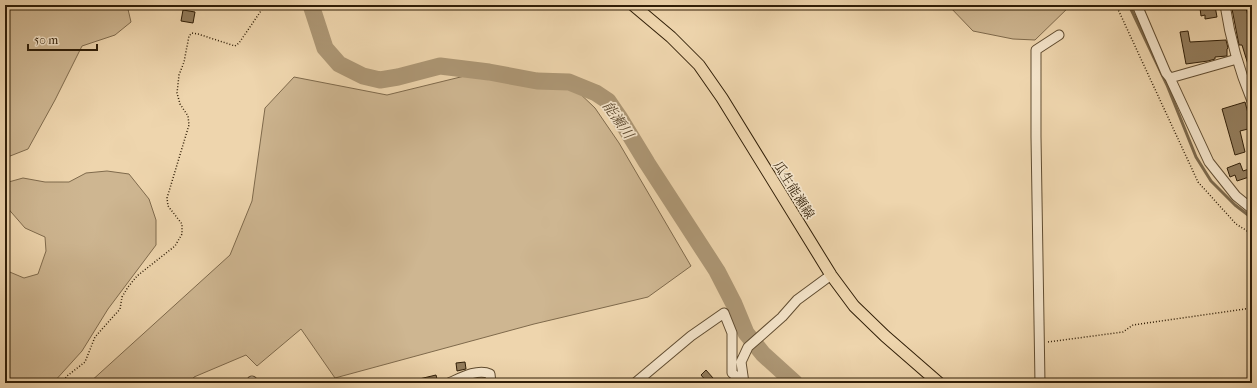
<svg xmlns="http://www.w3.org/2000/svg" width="1257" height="388" viewBox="0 0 1257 388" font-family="'IM FELL French Canon','Noto Serif JP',serif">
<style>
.green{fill:#ceb691;stroke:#7f6a4c}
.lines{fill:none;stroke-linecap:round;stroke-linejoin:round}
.stream{stroke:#7b6749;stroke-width:3}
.river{stroke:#ad9775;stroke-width:17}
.building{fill:#937d5d;stroke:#301e07}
.minor-casing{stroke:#604c30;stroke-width:11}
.major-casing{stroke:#301e07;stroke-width:13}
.path{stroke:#301e07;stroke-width:1.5;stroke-dasharray:1 2;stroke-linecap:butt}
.minor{stroke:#f4e4ca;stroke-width:9}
.major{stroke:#eed5ad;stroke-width:11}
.labels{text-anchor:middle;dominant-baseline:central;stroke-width:3.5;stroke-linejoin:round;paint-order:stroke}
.street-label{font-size:13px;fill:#301e07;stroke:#f4e4ca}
.water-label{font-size:14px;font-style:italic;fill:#5c482e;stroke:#f4e4ca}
</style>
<rect width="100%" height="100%" fill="#eed5ad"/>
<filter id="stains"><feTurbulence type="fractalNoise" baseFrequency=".005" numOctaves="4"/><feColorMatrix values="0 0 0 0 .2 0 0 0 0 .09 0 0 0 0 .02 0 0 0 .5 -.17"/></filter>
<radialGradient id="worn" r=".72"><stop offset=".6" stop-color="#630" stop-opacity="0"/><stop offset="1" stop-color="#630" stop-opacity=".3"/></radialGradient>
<path class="green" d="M5 5H127L131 22 115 35 82 46 55 100 28 149 5 158Z
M948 5H1071L1035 40 1013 39 973 31Z
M485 71 573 87 595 108 619 143 691 266 648 297 534 324 335 378 301 329 257 366 246 355 194 377 191 383H89L230 255 252 201 265 108 294 77 387 95Z
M107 171 129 174 149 199 156 220V245L108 309 82 351 53 383H5V270L24 278 38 274 46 251 45 237 25 228 5 205V183L23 178 45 182H69L86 173Z"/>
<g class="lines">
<path class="stream" d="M1129 5 1167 85 1196 157 1211 181 1235 205 1252 218"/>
<path class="river" d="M311 5 325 48 339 64 363 76 380 80 398 77 440 66 489 72 537 81 569 82 596 93 608 101 619 117 647 163 717 271 734 304 746 333 763 354 795 383"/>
</g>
<path class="building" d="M1215 6 1217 17 1205 19V15L1201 16 1200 8Z
M1243 7 1247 11 1250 29H1248L1252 43V71H1250L1242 45H1239L1232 9Z
M183 10 195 12 193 23 181 21Z
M1188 31 1190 42 1226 40 1228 48 1227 49V56L1215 57V59L1208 61 1186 64 1180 32Z
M1245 102 1252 128 1240 131 1245 152 1235 155 1222 109Z
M1240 163 1243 171 1252 168V176L1237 181 1235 175 1230 177 1227 168Z
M465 362 466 369 457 371 456 363Z
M706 370 713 378 707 382 701 375Z
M436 375 438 383H415V380Z"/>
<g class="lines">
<g class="minor-casing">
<path id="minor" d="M1137 5 1166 73 1170 78 1209 162 1236 196 1252 209
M1225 5C1230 38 1239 70 1252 101
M1249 5 1252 7
M1170 78 1237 59
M251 383 252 381
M449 383C460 378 478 368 490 374L491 383
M635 383 691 336 724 313 732 333V373L745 383
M744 383 741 362 748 347 782 317 797 300 831 275
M1040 383 1036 137V50L1059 35"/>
</g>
<g class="major-casing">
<path id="major" d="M633 5 671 37 699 65 722 98 831 275 854 306 885 336 939 383"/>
</g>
<path class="path" d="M1116 5 1198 182 1236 224 1252 234
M1048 342 1123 332 1133 325 1252 308
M62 383 67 376 85 362 95 337 120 309 122 297 128 287 137 276 175 246 182 234V224L168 206 167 198 189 125 188 116 180 104 177 93 179 75 184 62 189 36 192 33 198 34 235 46 239 43 265 5"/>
<use href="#minor" class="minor"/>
<use href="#major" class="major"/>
</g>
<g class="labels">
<g class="street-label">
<text transform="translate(794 190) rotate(58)">瓜生能瀬線</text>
</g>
<g class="water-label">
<text transform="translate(618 120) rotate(55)">能瀬川</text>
</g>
</g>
<rect width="1257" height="388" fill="none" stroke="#eed5ad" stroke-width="20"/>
<rect x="6" y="6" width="1245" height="376" fill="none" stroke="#301e07" stroke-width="2"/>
<rect x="10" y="10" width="1237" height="368" fill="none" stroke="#301e07"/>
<path d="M28 44v6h69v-6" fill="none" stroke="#301e07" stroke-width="2"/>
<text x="34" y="44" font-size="12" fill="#301e07" stroke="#f4e4ca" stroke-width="3" paint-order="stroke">50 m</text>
<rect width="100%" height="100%" filter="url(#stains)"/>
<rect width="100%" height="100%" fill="url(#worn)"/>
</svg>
